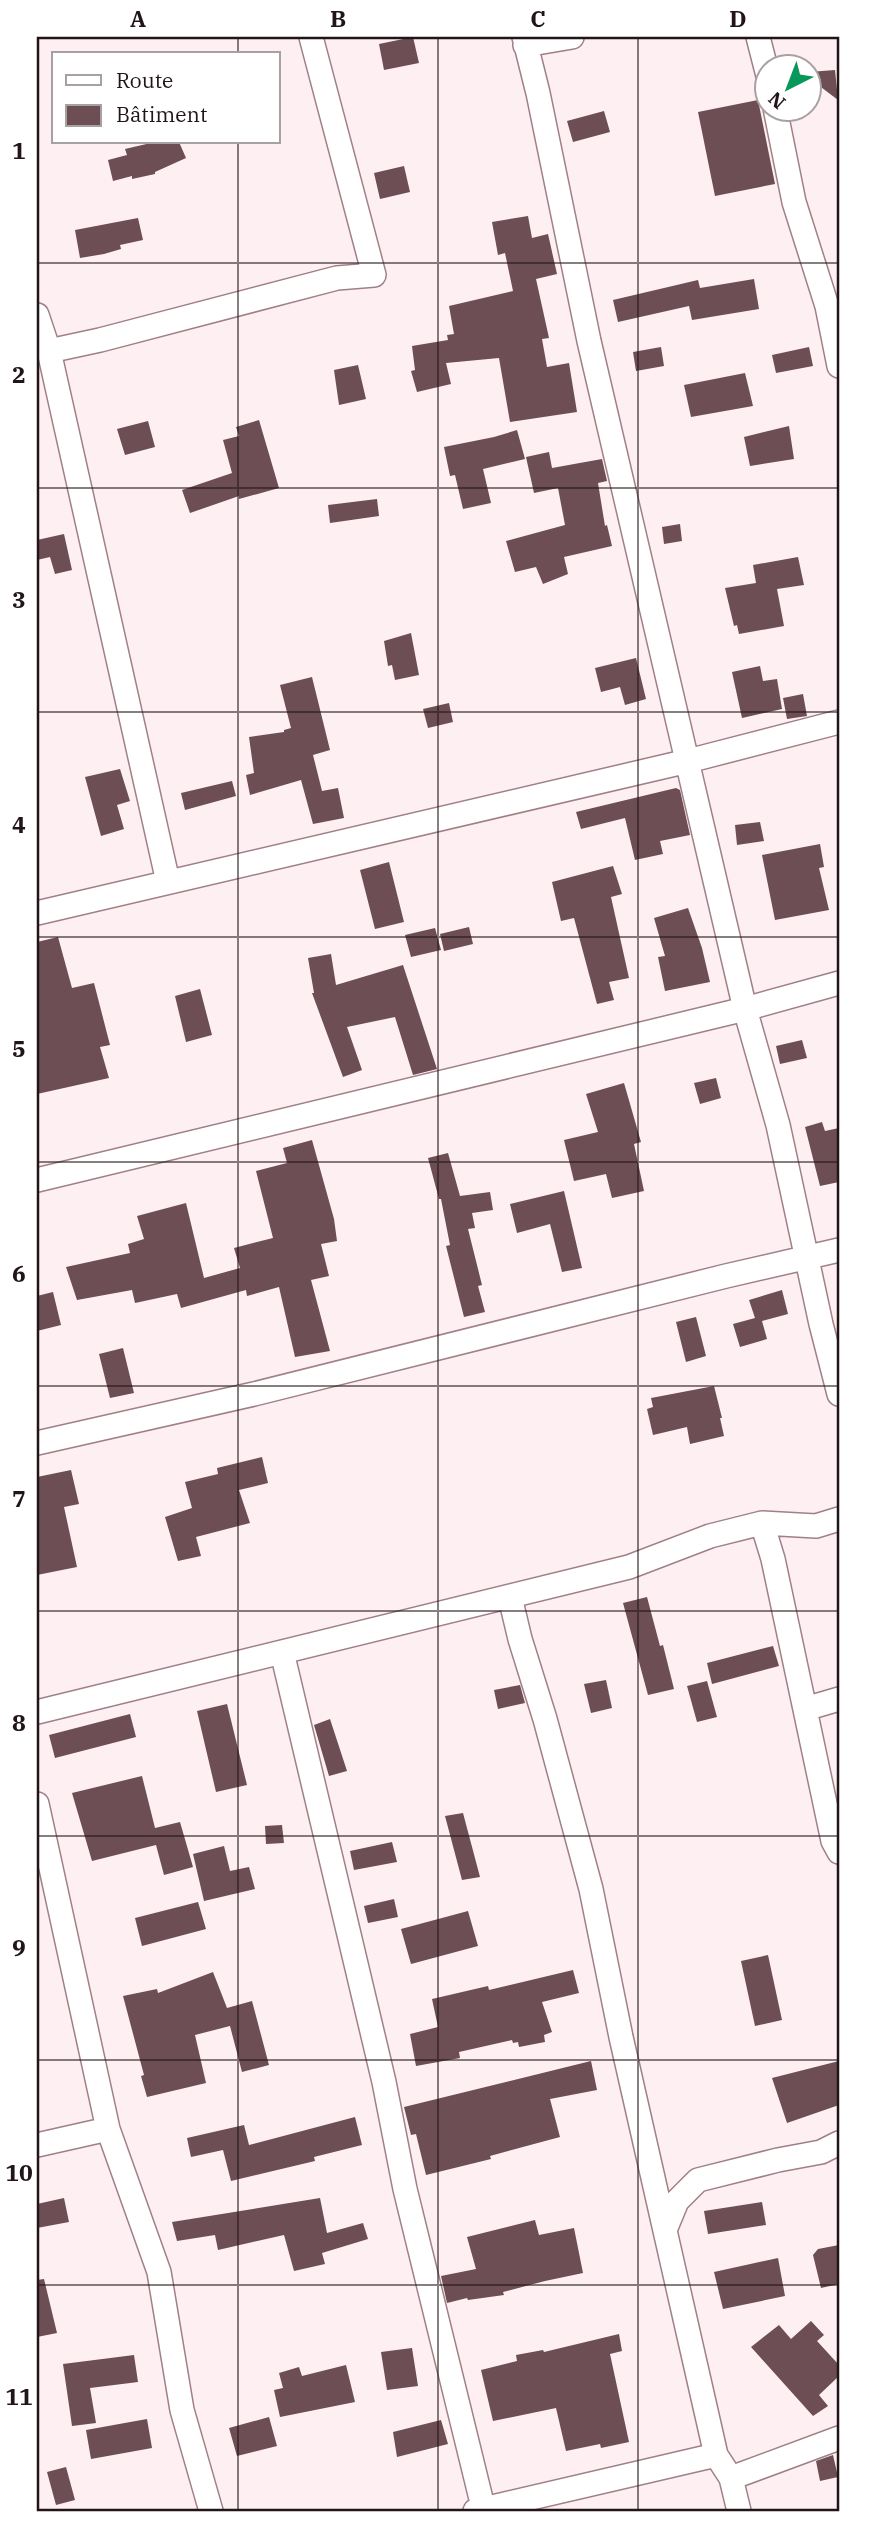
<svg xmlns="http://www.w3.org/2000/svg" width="876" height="2548" viewBox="0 0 876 2548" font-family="'IBM Plex Serif',serif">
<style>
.building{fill:#6c4e54}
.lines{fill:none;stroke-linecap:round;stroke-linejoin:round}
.street-casing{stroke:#a08086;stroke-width:26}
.street{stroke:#fff;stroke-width:23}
.grid{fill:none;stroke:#221518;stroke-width:2;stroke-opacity:0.55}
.neatline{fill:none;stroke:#221518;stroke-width:2.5}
.grid-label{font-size:23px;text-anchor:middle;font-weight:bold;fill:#221518}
</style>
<rect width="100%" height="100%" fill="#feeff2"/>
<path class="building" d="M413 37 419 63 384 70 379 44Z
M835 70 838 100 809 78V72Z
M758 100 775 184 715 196 698 112Z
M604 111 610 132 573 142 567 121Z
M155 142H179L186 158 155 172V174L132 179V176L113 181 108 160 127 155 125 149Z
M404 166 410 192 380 199 374 173Z
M528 216 532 238 548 234 557 274 536 279 549 338 542 339 547 367 569 363 577 412 510 422 499 358 446 363 451 384 417 392 411 371 415 370 412 346 448 340 447 335 454 334 449 306 513 291 505 253 498 255 492 222Z
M138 218 143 240 120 245 121 249 104 254 80 258 75 230Z
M754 279 759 309 692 320 689 306 618 322 613 300 698 280 700 288Z
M661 347 664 366 636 371 633 352Z
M809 347 813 366 776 373 772 355Z
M358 365 366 399 339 405 334 370Z
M745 373 753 406 691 417 684 385Z
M259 420 279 488 239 499V496L190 513 182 490 232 473 223 440 239 436 236 427Z
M148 421 155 447 125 455 117 429Z
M789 426 794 459 750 466 744 437Z
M517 430 525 459 483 469 491 503 463 509 455 475 450 476 444 447 494 437Z
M549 452 552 468 602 459 607 481 598 483 605 526 607 525 612 546 564 557 568 574 543 584 536 567 515 572 506 541 565 525 558 488 534 493 526 457Z
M377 499 379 516 330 523 328 505Z
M680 524 682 541 664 544 662 527Z
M64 534 72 570 55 574 50 557 37 560V540Z
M798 557 804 585 777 589 784 626 739 634 737 625 734 626 725 588 756 583 753 565Z
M411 633 419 675 395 680 392 665 388 666 384 641Z
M636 658 646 699 625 705 620 687 601 692 595 668Z
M760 666 763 681 777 679 782 709 742 718 732 672Z
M312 677 330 750 313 755 322 791 338 788 344 818 313 824 301 780 250 795 246 775 254 773 249 737 284 732V730L291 728 280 685Z
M803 694 807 716 787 719 783 698Z
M449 703 453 722 428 728 423 709Z
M120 769 130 801 117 805 124 829 101 836 85 777Z
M232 781 236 796 185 810 181 793Z
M676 788 680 790 690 835 660 841 663 854 635 860 625 818 581 829 576 812Z
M760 822 764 841 737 845 735 825Z
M820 844 824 867 819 868 829 910 775 920 762 855Z
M389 862 404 922 375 929 360 870Z
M613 866 622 894 611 897 629 978 609 982 614 1000 597 1004 574 918 561 921 552 882Z
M688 908 702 948 710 982 665 991 658 957 665 956 654 918Z
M469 927 473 944 444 951 440 934Z
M435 928 441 950 411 957 405 935Z
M58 937 72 988 94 983 110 1045 100 1047 109 1078 37 1094V942Z
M331 954 336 985 403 965 437 1069 413 1075 395 1017 347 1027 362 1070 343 1077 312 993H314L308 958Z
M200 989 212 1035 186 1042 175 996Z
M802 1040 807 1058 780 1064 776 1046Z
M716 1078 721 1098 700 1104 694 1083Z
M624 1083 641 1142 634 1144 644 1191 612 1198 606 1174 574 1181 564 1140 598 1132 586 1094Z
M822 1122 825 1131 839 1128V1182L820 1186 805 1127Z
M312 1140 334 1219 337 1241 321 1244 329 1276 311 1280 330 1351 295 1357 279 1287 247 1296 246 1290 181 1308 177 1294 135 1303 132 1290 77 1300 66 1267 130 1253 128 1244 144 1239 137 1216 186 1203 204 1278 240 1268 234 1248 273 1238 256 1171 287 1163 283 1148Z
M448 1153 460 1196 490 1192 493 1210 472 1213 475 1228 468 1229 482 1285 478 1286 485 1312 464 1317 446 1246 450 1245 441 1199H439L428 1158Z
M564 1191 582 1268 562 1272 550 1224 517 1233 510 1204Z
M782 1290 788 1314 762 1321 767 1339 740 1347 733 1324 755 1318 749 1300Z
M53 1292 61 1325 37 1331V1296Z
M696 1317 706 1356 686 1362 676 1322Z
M123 1348 134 1393 110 1398 99 1354Z
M714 1386 722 1418H720L724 1436 690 1444 687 1427 653 1435 647 1409 653 1407 651 1398Z
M262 1457 268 1483 239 1490 250 1523 196 1537 201 1556 178 1561 165 1517 192 1508 185 1482 218 1474 217 1468Z
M71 1470 79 1504 64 1507 77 1567 37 1575V1477Z
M647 1597 660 1646 663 1645 674 1689 648 1695 623 1603Z
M773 1646 779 1666 712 1684 707 1663Z
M606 1680 612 1708 591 1713 584 1684Z
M707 1681 717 1717 697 1722 687 1686Z
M520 1685 525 1703 498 1709 494 1690Z
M227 1704 247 1785 216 1792 197 1711Z
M130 1714 136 1737 55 1758 49 1735Z
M330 1719 347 1771 329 1776 314 1725Z
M142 1776 155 1828 180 1822 193 1867 164 1875 156 1845 92 1861 72 1793Z
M463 1813 480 1877 462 1880 445 1816Z
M282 1825 284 1843 266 1844 265 1826Z
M392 1842 397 1862 354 1870 350 1851Z
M224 1846 230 1871 249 1867 255 1889 204 1901 193 1854Z
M394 1899 398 1917 368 1923 364 1906Z
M198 1902 206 1929 142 1946 135 1918Z
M468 1911 478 1946 411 1964 401 1929Z
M768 1955 782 2020 755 2026 741 1961Z
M573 1970 579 1993 542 2002 552 2032 544 2035 545 2042 519 2047 518 2042 513 2043 512 2040 459 2052 460 2058 416 2066 410 2034 438 2027 432 1999 488 1986 489 1990Z
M213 1972 227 2008 252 2001 269 2065 242 2072 230 2026 195 2035 206 2083 147 2097 141 2076 144 2075 123 1996 157 1989 158 1993Z
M591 2061 597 2090 550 2099 560 2137 490 2156 491 2159 426 2175 416 2134 411 2135 404 2107Z
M839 2061V2105L787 2123 772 2078Z
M355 2117 362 2145 314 2157 315 2161 231 2181 223 2150 191 2157 187 2138 244 2125 249 2145Z
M64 2198 69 2222 37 2228V2204Z
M320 2198 327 2233 363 2223 368 2239 322 2253 325 2264 294 2271 284 2235 218 2250 215 2235 177 2241 172 2222Z
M762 2202 766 2225 708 2234 704 2211Z
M535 2220 539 2235 574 2228 583 2273 545 2281 503 2292 504 2295 468 2300 467 2298 447 2303 441 2276 476 2269 467 2237Z
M839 2245V2284L821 2288 813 2255 818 2249Z
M778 2258 785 2296 723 2309 714 2272Z
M44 2279 57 2333 37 2337V2280Z
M811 2321 824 2335 817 2341 839 2365V2376L819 2395 828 2406 813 2416 751 2347 779 2325 791 2339Z
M619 2334 622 2351 610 2354 629 2442 601 2448 600 2444 566 2451 556 2408 493 2421 481 2370 517 2361 516 2355 543 2350 544 2352Z
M412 2348 418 2386 387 2390 381 2352Z
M134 2355 138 2382 90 2388 96 2423 72 2426 63 2364Z
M346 2365 355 2402 280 2417 274 2390 283 2388 279 2373 299 2367 302 2376Z
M269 2417 277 2446 237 2456 229 2428Z
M147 2419 152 2448 91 2459 86 2430Z
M441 2420 448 2444 397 2457 393 2432Z
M833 2455 838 2477 820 2481 816 2461Z
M66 2467 75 2500 56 2505 47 2472Z"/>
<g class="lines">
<g class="street-casing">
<path id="street" d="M524 37 538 93 589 341 745 1009 778 1125 821 1324 839 1394
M758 37 768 76
M525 45 572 37
M775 108 794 202 827 306 839 366
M37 315 49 351 168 882
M49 351 100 340 337 278 374 275 311 37
M37 913 688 761 839 722
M37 1180 745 1009 839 983
M37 1443 254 1394 726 1276 839 1250
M762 1523 773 1559 833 1841 839 1852
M510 1597 520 1639 545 1719 591 1889 621 2037 716 2455
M282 1652 384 2082 405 2189 484 2511
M805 1709 839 1699
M37 1712 629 1567 710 1536 762 1523 816 1526 839 1519
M37 1804 108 2129 159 2272 182 2410 211 2511
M37 2145 108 2129
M665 2230 677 2201 698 2180 778 2160 821 2152 839 2143
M731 2478 739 2511
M475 2511 716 2455 731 2478 839 2438"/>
</g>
<use href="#street" class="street"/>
</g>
<path class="grid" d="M238 37V54M438 37V2511M638 37V2511M238 142V2511M37 263H839M37 488H839M37 712H839M37 937H839M37 1162H839M37 1386H839M37 1611H839M37 1836H839M37 2060H839M37 2285H839"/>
<rect width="876" height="2548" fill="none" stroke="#ffffff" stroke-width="77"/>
<rect x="52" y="52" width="228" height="91" fill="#ffffff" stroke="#a7a1a3" stroke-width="2"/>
<rect x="66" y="75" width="35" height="10" fill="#ffffff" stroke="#a7a1a3" stroke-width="2"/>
<text x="116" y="88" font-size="21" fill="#221518">Route</text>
<rect x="66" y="105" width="35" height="21" fill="#6c4e54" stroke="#a7a1a3" stroke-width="2"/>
<text x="116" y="122" font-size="21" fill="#221518">Bâtiment</text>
<g transform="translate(788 88) rotate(222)"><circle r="33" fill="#ffffff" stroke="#a7a1a3" stroke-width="2"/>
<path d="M0-5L12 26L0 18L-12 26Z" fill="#089859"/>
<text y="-10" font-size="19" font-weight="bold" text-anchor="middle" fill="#221518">N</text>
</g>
<rect x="38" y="38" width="800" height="2472" class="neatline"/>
<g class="grid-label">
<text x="138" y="27">A</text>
<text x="338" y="27">B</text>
<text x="538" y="27">C</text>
<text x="738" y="27">D</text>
<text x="19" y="159">1</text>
<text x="19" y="383">2</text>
<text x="19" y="608">3</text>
<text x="19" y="833">4</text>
<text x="19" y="1057">5</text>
<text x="19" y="1282">6</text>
<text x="19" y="1507">7</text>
<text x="19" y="1731">8</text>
<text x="19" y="1956">9</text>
<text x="19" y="2181">10</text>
<text x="19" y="2405">11</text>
</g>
</svg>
